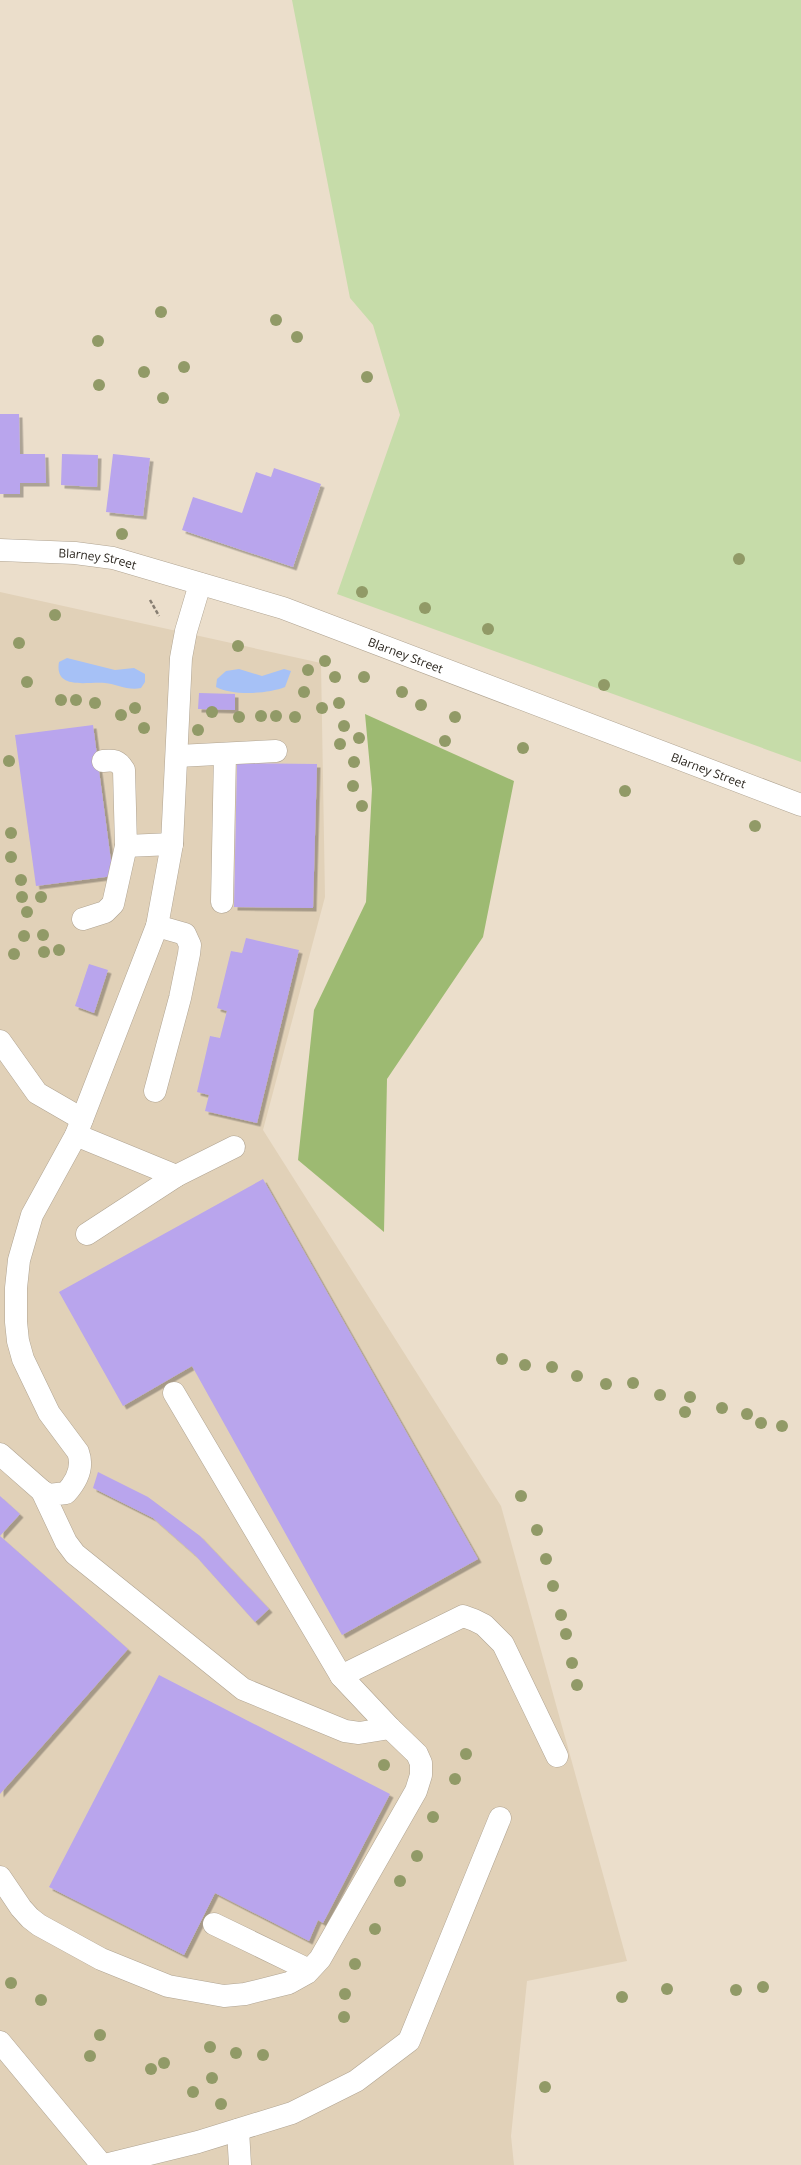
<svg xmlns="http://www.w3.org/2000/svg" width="801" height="2165" viewBox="0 0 801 2165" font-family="'Open Sans',sans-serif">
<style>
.built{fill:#e1d1b8}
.green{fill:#c6dca9}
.forest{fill:#9dba72}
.water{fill:#a6c1f6}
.building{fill:#b9a5ed;filter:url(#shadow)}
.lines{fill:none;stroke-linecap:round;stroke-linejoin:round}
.minor-casing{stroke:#b0a492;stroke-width:23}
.path{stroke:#867d71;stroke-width:2.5;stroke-dasharray:4 2;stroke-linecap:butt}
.minor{stroke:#fff;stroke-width:22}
.tree{fill:#919a67}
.labels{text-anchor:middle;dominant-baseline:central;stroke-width:4;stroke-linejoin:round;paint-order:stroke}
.street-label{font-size:12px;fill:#2d2821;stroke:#ebdecb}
</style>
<defs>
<filter id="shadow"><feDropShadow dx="3.5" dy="3.5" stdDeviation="0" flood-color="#0004"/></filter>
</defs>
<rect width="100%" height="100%" fill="#ebdecb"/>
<path class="built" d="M0 592 321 663 325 897 263 1130 501 1506 627 1961 527 1981 511 2136 514 2165H0Z"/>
<path class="green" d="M292 0H801V762L337 594 400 415 373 325 350 298Z"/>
<path class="forest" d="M365 714 514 781 483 937 387 1079 384 1232 298 1160 314 1010 366 902 372 789Z"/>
<path class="water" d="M67 658 115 670 134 668 145 674V682L141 688C128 691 117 684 105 683 88 681 54 691 59 662Z
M239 669 262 676 284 669 291 671 285 687C267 694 233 696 216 687L217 679 226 671Z"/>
<path class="building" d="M0 414H19L20 454H45L46 483H20V494H0Z
M62 454 98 455 97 487 61 485Z
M113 454 150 458 143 516 106 512Z
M274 468 321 484 293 567 182 530 193 497 242 513 256 472 271 477Z
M199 693 235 694V710L198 709Z
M93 725 113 876 36 886 15 735Z
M237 763 317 764 313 908 234 907Z
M246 938 299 950 257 1123 205 1111 209 1095 197 1092 210 1036 220 1038 227 1011 217 1008 231 951 242 953Z
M89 964 108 970 94 1013 75 1006Z
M263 1179 478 1559 342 1635 192 1366 123 1406 59 1292Z
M98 1472 148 1497 200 1536 269 1609 255 1622 195 1555 153 1518 93 1488Z
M0 1496 20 1514 0 1536Z
M0 1536 128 1649 0 1794Z
M159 1675 390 1794 323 1923 318 1920 309 1941 215 1893 184 1955 49 1887Z"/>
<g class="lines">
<g class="minor-casing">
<g id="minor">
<path id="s1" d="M0 550 75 553 113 558 283 608 801 805"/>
<path d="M200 584 186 631 181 658 172 844 157 926 76 1135 32 1215 19 1260 16 1288V1322L18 1341 23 1359 49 1413 78 1452C84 1468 76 1482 66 1493L49 1495 42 1491 66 1542 75 1554 243 1689 345 1731 359 1733 390 1728"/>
<path d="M178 756 276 751"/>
<path d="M126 846 172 844"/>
<path d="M222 902 225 754"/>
<path d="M83 919 105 912 113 904 126 846 124 770C118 760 114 760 103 761"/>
<path d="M0 1041 37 1093 82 1119"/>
<path d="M155 1091 180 998 189 954 190 945 185 934 157 926"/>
<path d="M76 1135 176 1176"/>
<path d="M87 1234 176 1176 234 1147"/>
<path d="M174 1393 341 1676"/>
<path d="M0 1454 42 1491"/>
<path d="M0 1877 21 1908 30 1918 39 1925 101 1959 168 1986 224 1996 245 1994 289 1983 307 1973 320 1959 416 1791 421 1775V1763L417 1754 390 1728 341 1676 463 1616 474 1620 484 1625 503 1644 557 1756"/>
<path d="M214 1924 309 1970"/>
<path d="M0 2042 102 2165"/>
<path d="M238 2130 240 2165"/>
<path d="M105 2165 198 2142 292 2113 356 2081 409 2041 500 1818"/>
</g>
</g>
<path class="path" d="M150 600 159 616"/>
<use href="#minor" class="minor"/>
</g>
<g class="tree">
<circle cx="161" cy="312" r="6"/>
<circle cx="276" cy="320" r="6"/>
<circle cx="297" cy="337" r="6"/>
<circle cx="98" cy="341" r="6"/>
<circle cx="184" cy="367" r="6"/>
<circle cx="144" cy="372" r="6"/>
<circle cx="367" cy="377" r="6"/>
<circle cx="99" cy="385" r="6"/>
<circle cx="163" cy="398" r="6"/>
<circle cx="122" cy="534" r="6"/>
<circle cx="739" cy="559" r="6"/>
<circle cx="362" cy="592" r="6"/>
<circle cx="425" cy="608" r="6"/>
<circle cx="55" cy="615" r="6"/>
<circle cx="488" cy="629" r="6"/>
<circle cx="19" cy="643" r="6"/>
<circle cx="238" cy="646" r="6"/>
<circle cx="325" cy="661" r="6"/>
<circle cx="308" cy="670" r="6"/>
<circle cx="335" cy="677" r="6"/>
<circle cx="364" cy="677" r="6"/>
<circle cx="27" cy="682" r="6"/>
<circle cx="604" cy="685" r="6"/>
<circle cx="304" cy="692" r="6"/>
<circle cx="402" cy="692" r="6"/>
<circle cx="61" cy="700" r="6"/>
<circle cx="76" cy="700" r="6"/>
<circle cx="95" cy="703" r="6"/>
<circle cx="339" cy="703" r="6"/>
<circle cx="421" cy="705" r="6"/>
<circle cx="135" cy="708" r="6"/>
<circle cx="322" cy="708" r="6"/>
<circle cx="212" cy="712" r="6"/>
<circle cx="121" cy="715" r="6"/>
<circle cx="261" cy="716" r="6"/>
<circle cx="276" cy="716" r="6"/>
<circle cx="239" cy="717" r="6"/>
<circle cx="295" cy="717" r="6"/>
<circle cx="455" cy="717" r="6"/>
<circle cx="344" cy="726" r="6"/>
<circle cx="144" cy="728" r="6"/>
<circle cx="198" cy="730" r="6"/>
<circle cx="359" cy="738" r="6"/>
<circle cx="445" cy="741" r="6"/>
<circle cx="340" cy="744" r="6"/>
<circle cx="523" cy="748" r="6"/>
<circle cx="9" cy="761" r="6"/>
<circle cx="354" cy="762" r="6"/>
<circle cx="353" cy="786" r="6"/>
<circle cx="625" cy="791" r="6"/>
<circle cx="362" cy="806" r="6"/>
<circle cx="755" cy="826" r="6"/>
<circle cx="11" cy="833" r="6"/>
<circle cx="11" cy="857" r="6"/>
<circle cx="21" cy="880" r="6"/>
<circle cx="22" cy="897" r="6"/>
<circle cx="41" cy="897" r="6"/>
<circle cx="27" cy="912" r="6"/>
<circle cx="43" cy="935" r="6"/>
<circle cx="24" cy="936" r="6"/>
<circle cx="59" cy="950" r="6"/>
<circle cx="44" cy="952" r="6"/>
<circle cx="14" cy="954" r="6"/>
<circle cx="502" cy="1359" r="6"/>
<circle cx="525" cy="1365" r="6"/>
<circle cx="552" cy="1367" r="6"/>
<circle cx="577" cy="1376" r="6"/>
<circle cx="633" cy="1383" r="6"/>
<circle cx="606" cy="1384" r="6"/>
<circle cx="660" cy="1395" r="6"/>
<circle cx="690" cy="1397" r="6"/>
<circle cx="722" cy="1408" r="6"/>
<circle cx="685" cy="1412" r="6"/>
<circle cx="747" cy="1414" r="6"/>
<circle cx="761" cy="1423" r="6"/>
<circle cx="782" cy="1426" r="6"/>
<circle cx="521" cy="1496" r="6"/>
<circle cx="537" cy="1530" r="6"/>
<circle cx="546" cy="1559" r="6"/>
<circle cx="553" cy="1586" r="6"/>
<circle cx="561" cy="1615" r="6"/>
<circle cx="566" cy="1634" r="6"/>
<circle cx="572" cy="1663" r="6"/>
<circle cx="577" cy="1685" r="6"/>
<circle cx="466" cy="1754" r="6"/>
<circle cx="384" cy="1765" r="6"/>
<circle cx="455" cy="1779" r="6"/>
<circle cx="433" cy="1817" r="6"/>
<circle cx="417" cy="1856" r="6"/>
<circle cx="400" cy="1881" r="6"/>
<circle cx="375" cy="1929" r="6"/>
<circle cx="355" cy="1964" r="6"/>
<circle cx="11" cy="1983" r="6"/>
<circle cx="763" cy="1987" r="6"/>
<circle cx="667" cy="1989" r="6"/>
<circle cx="736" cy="1990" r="6"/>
<circle cx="345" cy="1994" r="6"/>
<circle cx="622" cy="1997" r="6"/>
<circle cx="41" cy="2000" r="6"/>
<circle cx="344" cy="2017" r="6"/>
<circle cx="100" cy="2035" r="6"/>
<circle cx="210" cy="2047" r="6"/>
<circle cx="236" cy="2053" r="6"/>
<circle cx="263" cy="2055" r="6"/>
<circle cx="90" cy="2056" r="6"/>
<circle cx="164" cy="2063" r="6"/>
<circle cx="151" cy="2069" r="6"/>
<circle cx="212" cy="2078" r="6"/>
<circle cx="545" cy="2087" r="6"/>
<circle cx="193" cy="2092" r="6"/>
<circle cx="221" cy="2104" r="6"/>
</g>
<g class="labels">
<g class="street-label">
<text stroke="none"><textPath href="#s1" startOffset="98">Blarney Street</textPath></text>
<text stroke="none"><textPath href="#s1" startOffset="422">Blarney Street</textPath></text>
<text stroke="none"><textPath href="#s1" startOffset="746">Blarney Street</textPath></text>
</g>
</g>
</svg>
